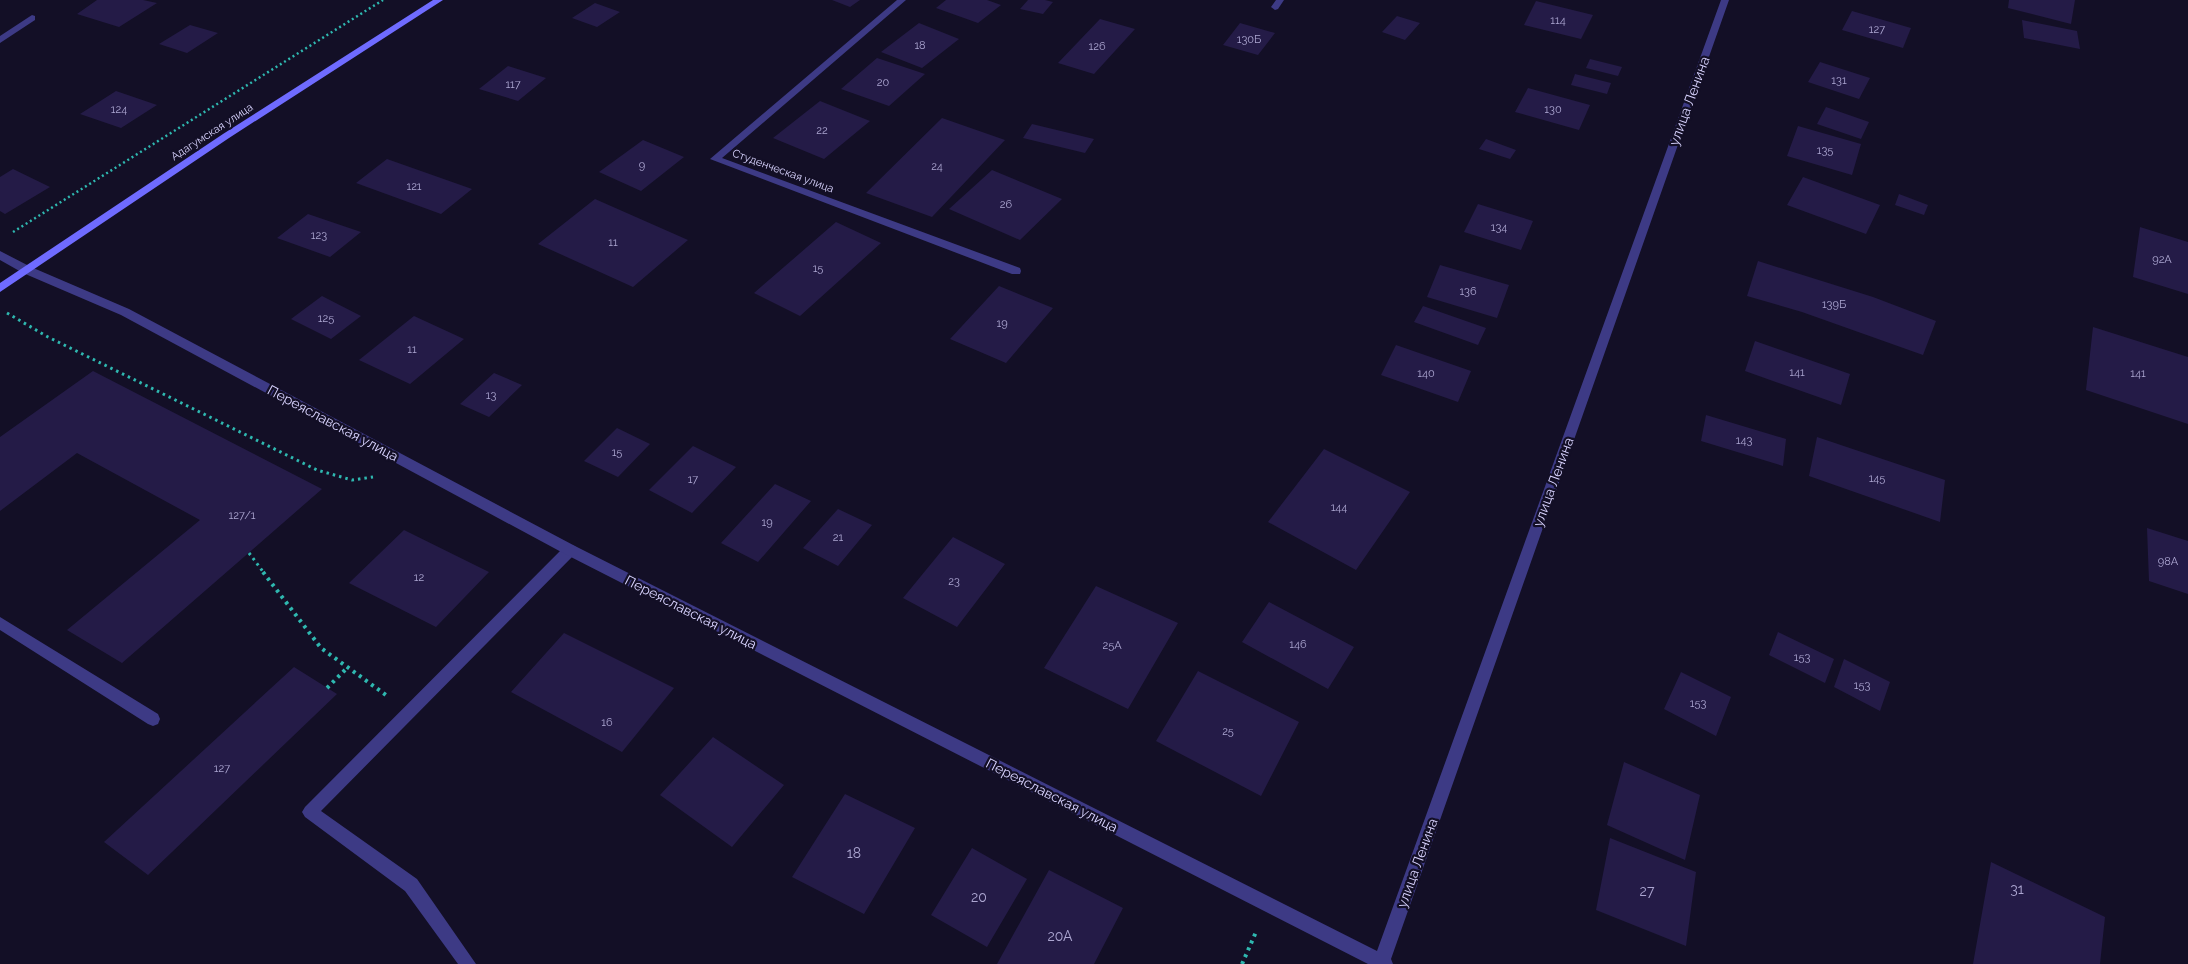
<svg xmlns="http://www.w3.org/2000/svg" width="2188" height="964" viewBox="0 0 2188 964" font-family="Raleway,sans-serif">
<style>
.building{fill:#241b47}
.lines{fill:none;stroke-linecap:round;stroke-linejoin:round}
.path-far2{stroke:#2fb8b0;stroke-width:2.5;stroke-dasharray:2 3;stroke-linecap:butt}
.path-far1{stroke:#2fb8b0;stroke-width:3;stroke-dasharray:2.5 4;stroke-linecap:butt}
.path{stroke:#2fb8b0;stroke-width:4;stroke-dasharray:3 4.5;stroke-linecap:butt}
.service{fill:#3d3a85;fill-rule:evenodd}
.minor{fill:#3d3a85;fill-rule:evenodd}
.secondary{fill:#6f6bff;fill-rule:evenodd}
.labels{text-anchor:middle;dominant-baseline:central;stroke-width:4.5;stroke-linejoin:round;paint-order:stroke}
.number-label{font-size:11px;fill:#aca6d1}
.far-street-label{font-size:11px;fill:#d9d4ff;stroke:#130f26}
.street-label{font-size:14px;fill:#d9d4ff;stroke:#130f26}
.near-number-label{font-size:14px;fill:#aca6d1}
</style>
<rect width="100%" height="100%" fill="#130f26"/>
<path class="building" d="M97 0H143L157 3 119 27 77 14Z
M832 0H860L850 7Z
M946 0H987L1001 5 978 23 936 8Z
M1028 0H1045L1053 2 1043 14 1020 9Z
M2009 0H2075L2071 24 2008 8Z
M1536 1 1593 15 1581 39 1524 25Z
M595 3 620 12 597 27 572 18Z
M1852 11 1911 28 1903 48 1842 30Z
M1397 16 1420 23 1405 40 1382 32Z
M1100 19 1135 29 1094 74 1058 63Z
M2022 20 2077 31 2080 49 2024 38Z
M919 23 959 39 922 68 881 52Z
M1240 23 1275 33 1258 55 1223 45Z
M190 25 218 33 187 53 159 44Z
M877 58 925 74 889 106 841 89Z
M1590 59 1622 67 1618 76 1586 68Z
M1820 62 1870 78 1859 99 1808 82Z
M508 66 546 78 518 101 479 89Z
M1575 74 1611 83 1607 94 1571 85Z
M1528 88 1590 105 1579 130 1515 112Z
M116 91 157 105 121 128 80 114Z
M820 101 870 121 824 159 773 138Z
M1826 107 1869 122 1861 139 1817 124Z
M942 118 1005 140 932 217 866 193Z
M1032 124 1094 139 1085 153 1023 138Z
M1798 126 1861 144 1852 175 1787 156Z
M1486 139 1516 150 1510 159 1479 149Z
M643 140 684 157 641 191 599 172Z
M387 159 472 189 441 214 356 183Z
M13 169 50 187 5 214 0 211V177Z
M992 170 1062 199 1020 240 949 209Z
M1803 177 1880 205 1866 234 1787 205Z
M1899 194 1928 205 1924 215 1895 205Z
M595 199 688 240 633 287 538 244Z
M1478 204 1533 221 1521 250 1464 232Z
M308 214 361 232 330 257 277 238Z
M836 222 881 243 800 316 754 293Z
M2140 227 2188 242V294L2133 277Z
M1758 261 1873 297 1936 321 1923 355 1802 312 1747 296Z
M1440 265 1509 285 1497 318 1427 297Z
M999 286 1053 308 1006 363 950 339Z
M322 296 361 316 331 339 291 319Z
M1423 306 1486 328 1478 345 1414 322Z
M414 316 464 339 410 384 359 360Z
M2093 327 2188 357V424L2086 390Z
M1755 341 1850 374 1841 405 1745 371Z
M1396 345 1471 371 1458 402 1381 375Z
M93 371 322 489 122 663 67 630 200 520 77 453 0 511V437Z
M494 373 522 385 489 417 460 404Z
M1706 415 1786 439 1783 466 1701 441Z
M617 428 650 444 618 477 584 461Z
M1817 437 1945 480 1940 522 1809 476Z
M693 446 736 467 692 513 649 490Z
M1324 449 1410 492 1356 570 1268 522Z
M775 484 811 501 758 562 721 543Z
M838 509 872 525 838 566 803 548Z
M2147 528 2188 541V594L2149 581Z
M404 530 489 572 436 627 349 583Z
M953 537 1005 564 957 627 903 598Z
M1096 586 1178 623 1128 709 1044 668Z
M1269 602 1354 647 1328 689 1242 642Z
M1778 632 1834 659 1825 683 1769 655Z
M564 633 674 688 622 752 511 692Z
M1844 659 1890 682 1880 711 1834 687Z
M294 667 337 694 148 875 104 842Z
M1198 671 1299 722 1261 796 1156 741Z
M1681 672 1731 697 1716 736 1664 709Z
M713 737 784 785 732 847 660 795Z
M1624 762 1700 795 1685 860 1607 825Z
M845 794 915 828 864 914 792 877Z
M1610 838 1696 872 1686 946 1596 910Z
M972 848 1027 879 987 947 931 915Z
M1991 862 2105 917 2100 964H1973Z
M1049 870 1123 908 1094 964H997Z"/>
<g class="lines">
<path class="path-far2" d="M13 232 383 0"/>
<path class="path-far1" d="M7 313 48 337 317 470 352 480 373 477
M249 553 264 573"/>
<path class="path" d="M263 572 321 648 386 695
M327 688 348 667
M1242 964 1256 932"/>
<path class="service" d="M32 15 35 16V20L0 43V36Z
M570 545 575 546 577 550 575 554 321 811 417 879 476 964H458L405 891 305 817 302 812 305 807 565 546Z
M0 617 158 714 160 719 158 724 153 726 148 724 0 630Z"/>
<path class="minor" d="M897 0H906L722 158 1020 268 1021 271 1020 274H1012L710 159Z
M1276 0H1284L1278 9 1275 10 1271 7Z
M1721 0H1729L1391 959 1393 964H1368L565 554 121 315 23 273 0 260V251L31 267 129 309 575 546 1377 951Z"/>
<path class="secondary" d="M433 0H443L229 138 0 292V283L223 134Z"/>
</g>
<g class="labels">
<g class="number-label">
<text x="1558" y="20">114</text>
<text x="1877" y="29">127</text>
<text x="1249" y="39">130Б</text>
<text x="920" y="45">18</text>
<text x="1097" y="46">126</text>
<text x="1839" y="80">131</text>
<text x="883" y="82">20</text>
<text x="513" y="84">117</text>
<text x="119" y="109">124</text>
<text x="1553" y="109">130</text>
<text x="822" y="130">22</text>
<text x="1825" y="150">135</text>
<text x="642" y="165">9</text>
<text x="937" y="166">24</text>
<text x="414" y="186">121</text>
<text x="1006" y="204">26</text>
<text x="1499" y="227">134</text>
<text x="319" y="235">123</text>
<text x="613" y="242">11</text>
<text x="2162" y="259">92А</text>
<text x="818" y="268">15</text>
<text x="1468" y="291">136</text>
<text x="1834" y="304">139Б</text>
<text x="326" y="318">125</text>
<text x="1002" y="323">19</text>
<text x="412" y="349">11</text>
<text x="1797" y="372">141</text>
<text x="1426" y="373">140</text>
<text x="2138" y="373">141</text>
<text x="491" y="395">13</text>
<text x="1744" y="440">143</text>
<text x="617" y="452">15</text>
<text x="1877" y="478">145</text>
<text x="693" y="479">17</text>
<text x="1339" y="507">144</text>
<text x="242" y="515">127/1</text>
<text x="767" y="522">19</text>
<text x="838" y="537">21</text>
<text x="2168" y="561">98А</text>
<text x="419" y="577">12</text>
<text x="954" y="581">23</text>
<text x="1298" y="644">146</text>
<text x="1112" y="645">25А</text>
<text x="1802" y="657">153</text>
<text x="1862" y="685">153</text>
<text x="1698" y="703">153</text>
<text x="607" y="722">16</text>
<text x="1228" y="731">25</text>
<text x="222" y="768">127</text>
</g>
<g class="far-street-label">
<text transform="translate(212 132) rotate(-33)">Адагумская улица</text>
<text transform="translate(783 171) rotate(20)">Студенческая улица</text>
</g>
<g class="street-label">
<text transform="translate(1689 101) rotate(-70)">улица Ленина</text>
<text transform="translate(333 423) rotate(28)">Переяславская улица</text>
<text transform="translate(1553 482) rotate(-70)">улица Ленина</text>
<text transform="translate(691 612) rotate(27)">Переяславская улица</text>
<text transform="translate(1052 795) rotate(27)">Переяславская улица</text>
<text transform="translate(1417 863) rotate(-70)">улица Ленина</text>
</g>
<g class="near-number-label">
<text x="854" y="853">18</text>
<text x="2017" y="889">31</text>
<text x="1647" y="891">27</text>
<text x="979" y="897">20</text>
<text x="1060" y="936">20А</text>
</g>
</g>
</svg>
